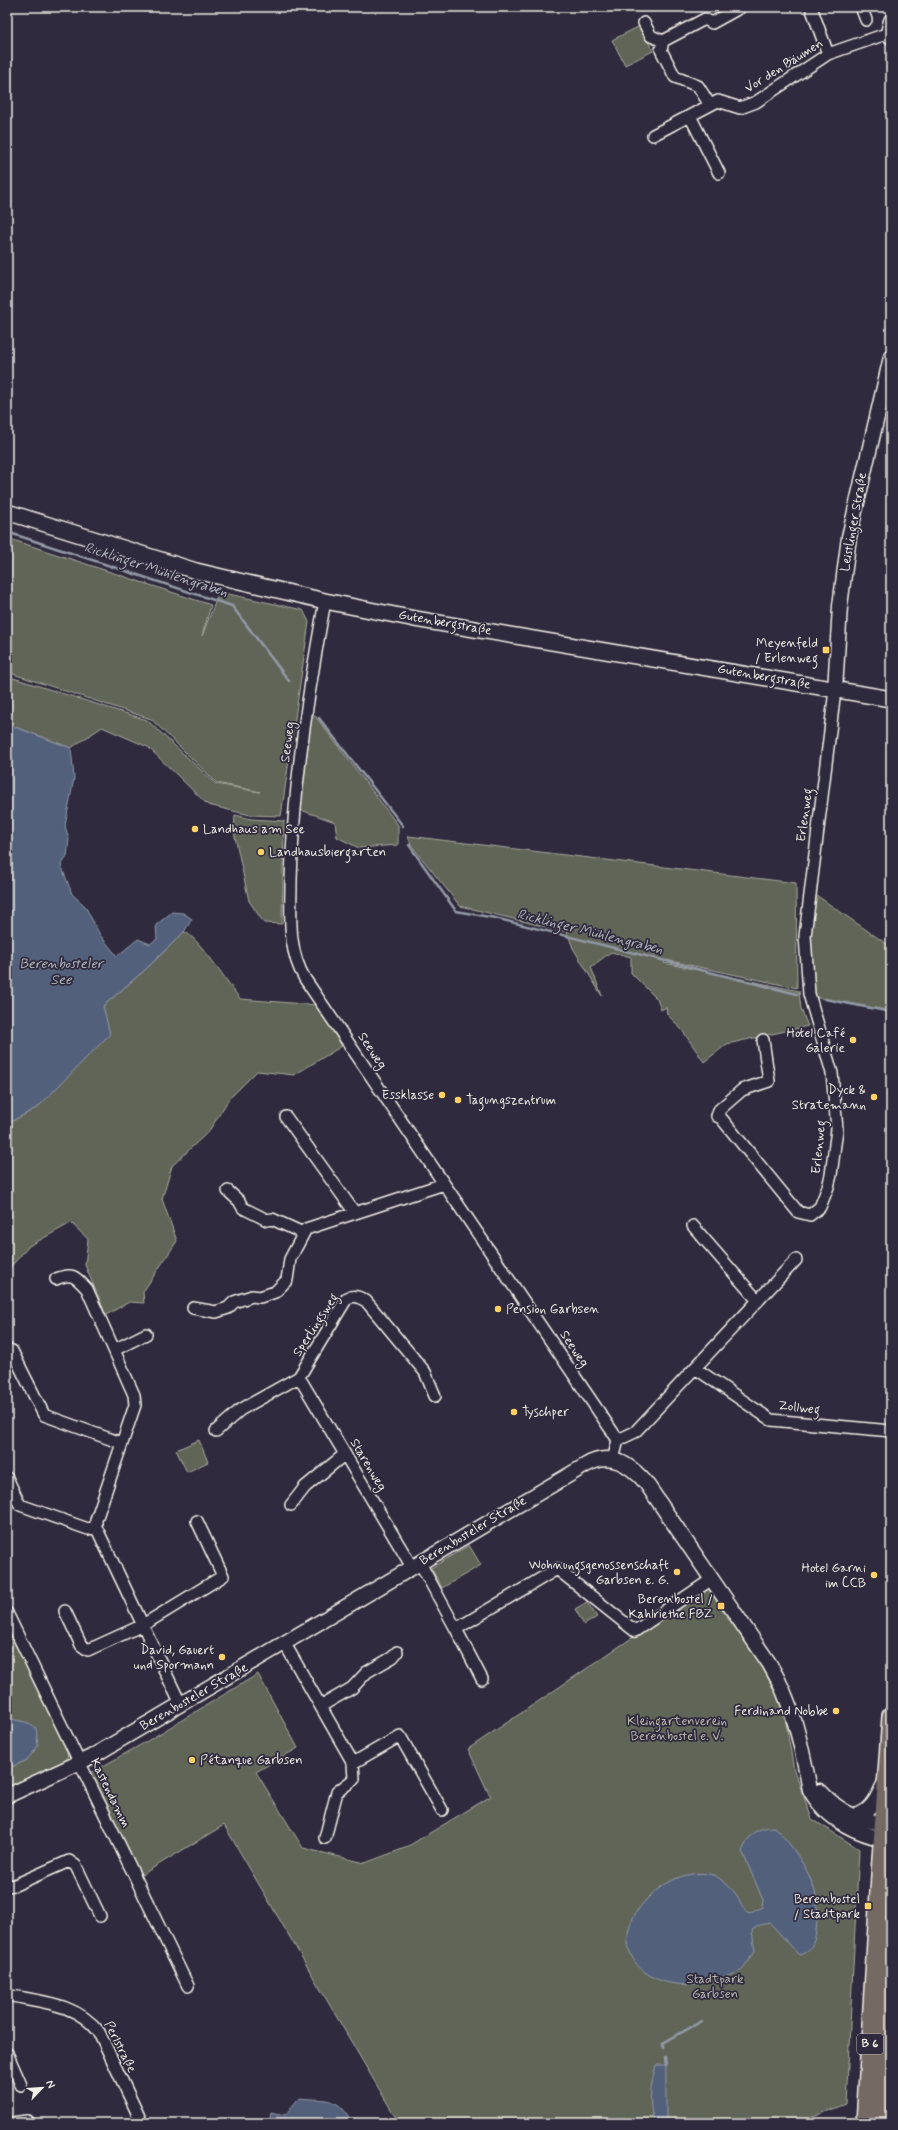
<svg xmlns="http://www.w3.org/2000/svg" width="898" height="2130" viewBox="0 0 898 2130" font-family="Mynerve,sans-serif">
<style>
.green{fill:#616558;stroke:#aaaba0}
.water{fill:#52607c;stroke:#939aa7}
.lines{fill:none;stroke-linecap:round;stroke-linejoin:round}
.stream{stroke:#939aa7;stroke-width:2.5}
.minor-casing{stroke:#f4f1e8;stroke-width:14}
.tertiary-casing{stroke:#f4f1e8;stroke-width:17}
.secondary-casing{stroke:#f4f1e8;stroke-width:18}
.primary-casing{stroke:#f4f1e8;stroke-width:20}
.minor{stroke:#2f2a3d;stroke-width:11}
.tertiary{stroke:#2f2a3d;stroke-width:14}
.secondary{stroke:#2f2a3d;stroke-width:15}
.primary{stroke:#756964;stroke-width:17}
.poi-dot{fill:#ffd166;stroke:#2f2a3d;stroke-width:1.5}
.labels{text-anchor:middle;dominant-baseline:central;stroke-width:3.5;stroke-linejoin:round;paint-order:stroke}
.shield{fill:#2f2a3d;stroke:#b9b5b5;stroke-width:1}
.shield-label{font-size:12px;font-weight:bold;fill:#f4f1e8}
.street-label{font-size:13px;fill:#f4f1e8;stroke:#2f2a3d}
.poi-label{font-size:13px;fill:#f4f1e8;stroke:#2f2a3d;text-anchor:end}
.park-label{font-size:13px;fill:#b9b9ae;stroke:#2f2a3d}
.water-label{font-size:14px;font-style:italic;fill:#b3b7bd;stroke:#2f2a3d}
</style>
<rect width="100%" height="100%" fill="#2f2a3d"/>
<filter id="ink" filterUnits="userSpaceOnUse"><feTurbulence type="fractalNoise" baseFrequency=".025" numOctaves="2"/><feDisplacementMap in="SourceGraphic" scale="8" xChannelSelector="R" yChannelSelector="G"/><feConvolveMatrix kernelMatrix="1 2 1 2 8 2 1 2 1" color-interpolation-filters="sRGB"/></filter>
<g filter="url(#ink)">
<path class="green" d="M640 26 653 51 625 65 612 40Z
M7 538 211 605 202 636 219 592 303 610 309 622 281 816 250 815 208 805 148 747 102 727 71 748 7 724V676L147 720 216 784 260 792 217 783 151 719 7 672Z
M310 709 398 825V845L359 848 337 837 335 822 298 809Z
M235 815 251 819 284 821 282 924 264 923 249 901 234 832Z
M408 836 796 883 797 988 666 960 664 963 799 991 801 1009 808 1026 727 1044 704 1062 682 1030 667 1014 666 1007 661 1010 657 999 631 973V957L611 952 591 967 602 996 573 948 567 932 460 906 411 845Z
M813 893 891 947V1011L813 997 809 945Z
M184 932C196 934 231 987 240 999L317 1005 342 1046 294 1075 257 1071 229 1099 209 1131 172 1166 162 1199 177 1241 143 1292 144 1303 129 1302 106 1315 85 1265 88 1239 71 1223 29 1246 7 1271V1124L38 1107 103 1006 146 969Z
M199 1440 208 1462 187 1472 176 1450Z
M469 1545 481 1565 442 1588 431 1568Z
M707 1587 762 1667 776 1693 785 1717 794 1770 812 1819 859 1849 846 2104 797 2123H399L224 1825 138 1877 89 1774 144 1743 258 1674 298 1748 256 1772 303 1848 365 1863 405 1848 491 1796 488 1792 468 1749Z
M587 1602 597 1617 584 1625 575 1609Z
M7 1628 68 1748 67 1761 7 1788V1769L27 1760 10 1718H7Z"/>
<path class="water" d="M7 724 71 748 74 778 65 826 69 839 67 857 61 865 72 894 85 906 100 935 117 956 138 939 150 944 157 939 156 925 172 912 183 913 192 919 184 932 146 969 103 1006 110 1034 38 1107 7 1124Z
M7 1718 25 1722 36 1728 38 1746 27 1760 7 1769Z
M774 1827C791 1843 809 1869 815 1892 819 1906 817 1919 816 1932 814 1944 810 1952 799 1955L770 1923 760 1925 752 1930 755 1952C750 1957 745 1967 740 1971 733 1975 724 1977 717 1979 644 2004 590 1939 661 1887 676 1877 694 1870 713 1875 721 1878 733 1889 738 1897 741 1903 743 1911 749 1914L762 1907 763 1900 742 1851C751 1834 753 1828 774 1827Z
M656 2065H666V2123H655C647 2104 651 2084 656 2065Z
M299 2098C327 2101 338 2095 352 2123L269 2122 271 2112 285 2115Z"/>
<g class="lines">
<path class="stream" d="M7 532 232 606 289 681
M319 718 403 826
M409 845 456 911 495 918 797 994
M825 999 891 1012
M663 2048V2043L702 2021
M665 2057 666 2065"/>
<g class="minor-casing">
<path id="minor" d="M811 7 828 54
M861 7 866 20
M644 23 651 36 663 41
M710 105 698 86 675 77 661 50 663 41 705 19 712 23 741 7
M690 116 719 173
M653 135 718 101 740 108 756 102 828 54 889 33
M325 601C308 694 293 787 291 881 291 915 287 949 305 979L618 1440 613 1460
M763 1040 769 1081 742 1090 719 1110 717 1116 721 1118 798 1212 810 1215 820 1207 828 1187 831 1175 837 1129 832 1073 809 994 805 936 835 690
M286 1117 355 1213
M228 1191 239 1201 243 1208 267 1220 272 1219 303 1233
M693 1226 758 1301
M56 1279C73 1272 76 1277 87 1289L134 1395 135 1405 96 1520V1527L181 1705
M193 1308 216 1312 228 1308 234 1302 252 1296 260 1297 275 1292 287 1280 290 1259 306 1229 444 1184
M7 1349 12 1351 44 1415 121 1443
M114 1350 146 1334
M695 1368 771 1420 891 1431
M299 1377 412 1567
M216 1431 240 1410 299 1377 347 1298C355 1295 359 1297 366 1301L425 1372 435 1396
M618 1440 635 1432 796 1260
M7 1478 20 1505 88 1529 96 1527
M291 1505 305 1487 345 1454
M420 1563 456 1629 557 1569 635 1631 712 1579
M65 1611 81 1645 88 1650 143 1625 223 1576 197 1521
M7 1613 188 1986
M456 1629 482 1679
M285 1644 353 1763 354 1779 337 1792 325 1838
M321 1706 352 1688 367 1672 393 1657 397 1652
M353 1763 400 1736 442 1810
M7 1886 15 1885 69 1861 76 1866 100 1916
M7 1995C41 2002 77 2003 99 2032L142 2123
M7 2053 21 2085
M12 2123 27 2121"/>
</g>
<g class="tertiary-casing">
<path id="tertiary" d="M891 21 889 29 891 37
M835 690 840 606 849 537 891 357
M820 1791C843 1816 858 1819 891 1825
M7 1796 91 1757 586 1465C610 1451 630 1464 646 1483L769 1663C794 1705 801 1744 810 1790 827 1821 858 1834 891 1841
M853 1817C872 1812 877 1799 885 1782"/>
</g>
<g class="secondary-casing">
<path id="secondary" d="M7 512 196 571 325 601 415 619 891 699"/>
</g>
<g class="primary-casing">
<path id="primary" d="M865 2123 881 1858 891 1716
M878 2123 891 1931"/>
</g>
<use href="#minor" class="minor"/>
<use href="#tertiary" class="tertiary"/>
<use href="#secondary" class="secondary"/>
<use href="#primary" class="primary"/>
</g>
</g>
<g class="poi-dot">
<rect x="822" y="646" width="8" height="8" rx="2"/>
<circle cx="195" cy="829" r="4"/>
<circle cx="261" cy="852" r="4"/>
<circle cx="853" cy="1040" r="4"/>
<circle cx="442" cy="1095" r="4"/>
<circle cx="874" cy="1097" r="4"/>
<circle cx="458" cy="1100" r="4"/>
<circle cx="498" cy="1309" r="4"/>
<circle cx="514" cy="1412" r="4"/>
<circle cx="677" cy="1572" r="4"/>
<circle cx="874" cy="1575" r="4"/>
<rect x="717" y="1602" width="8" height="8" rx="2"/>
<circle cx="222" cy="1657" r="4"/>
<circle cx="836" cy="1711" r="4"/>
<circle cx="192" cy="1760" r="4"/>
<rect x="864" y="1902" width="8" height="8" rx="2"/>
</g>
<g class="labels">
<rect class="shield" x="857" y="2034" width="26" height="20" rx="3"/>
<g class="shield-label">
<text x="870" y="2044">B 6</text>
</g>
<g class="street-label">
<text transform="translate(784 66) rotate(-32)">Vor den Bäumen</text>
<text transform="translate(854 522) rotate(-80)">Leistlinger Straße</text>
<text transform="translate(445 623) rotate(10)">Gutenbergstraße</text>
<text transform="translate(764 677) rotate(10)">Gutenbergstraße</text>
<text transform="translate(288 742) rotate(-83)">Seeweg</text>
<text transform="translate(805 815) rotate(-82)">Erlenweg</text>
<text transform="translate(372 1051) rotate(56)">Seeweg</text>
<text transform="translate(819 1147) rotate(-84)">Erlenweg</text>
<text transform="translate(316 1325) rotate(-57)">Sperlingsweg</text>
<text transform="translate(574 1349) rotate(56)">Seeweg</text>
<text transform="translate(799 1408) rotate(7)">Zollweg</text>
<text transform="translate(368 1465) rotate(59)">Starenweg</text>
<text transform="translate(473 1531) rotate(-31)">Berenbosteler Straße</text>
<text transform="translate(194 1697) rotate(-30)">Berenbosteler Straße</text>
<text transform="translate(110 1793) rotate(64)">Kastendamm</text>
<text transform="translate(120 2047) rotate(63)">Perlstraße</text>
</g>
<g class="poi-label">
<text x="818" y="643">Meyenfeld<tspan x="818" dy="15">/ Erlenweg</tspan></text>
<text x="203" y="829" text-anchor="start">Landhaus am See</text>
<text x="269" y="852" text-anchor="start">Landhausbiergarten</text>
<text x="845" y="1033">Hotel Café<tspan x="845" dy="15">Galerie</tspan></text>
<text x="866" y="1090">Dyck &amp;<tspan x="866" dy="15">Stratemann</tspan></text>
<text x="434" y="1095">Essklasse</text>
<text x="466" y="1100" text-anchor="start">Tagungszentrum</text>
<text x="506" y="1309" text-anchor="start">Pension Garbsen</text>
<text x="522" y="1412" text-anchor="start">Tyschper</text>
<text x="669" y="1565">Wohnungsgenossenschaft<tspan x="669" dy="15">Garbsen e. G.</tspan></text>
<text x="866" y="1568">Hotel Garni<tspan x="866" dy="15">im CCB</tspan></text>
<text x="713" y="1599">Berenbostel /<tspan x="713" dy="15">Kahlriethe FBZ</tspan></text>
<text x="214" y="1650">David, Gauert<tspan x="214" dy="15">und Spormann</tspan></text>
<text x="828" y="1711">Ferdinand Nobbe</text>
<text x="200" y="1760" text-anchor="start">Pétanque Garbsen</text>
<text x="860" y="1899">Berenbostel<tspan x="860" dy="15">/ Stadtpark</tspan></text>
</g>
<g class="park-label">
<text x="677" y="1721">Kleingartenverein<tspan x="677" dy="15">Berenbostel e. V.</tspan></text>
<text x="715" y="1979">Stadtpark<tspan x="715" dy="15">Garbsen</tspan></text>
</g>
<g class="water-label">
<text transform="translate(156 570) rotate(18)">Ricklinger Mühlengraben</text>
<text transform="translate(590 932) rotate(14)">Ricklinger Mühlengraben</text>
<text x="61" y="964">Berenbosteler<tspan x="61" dy="16">See</tspan></text>
</g>
</g>
<rect width="898" height="2130" fill="none" stroke="#2f2a3d" stroke-width="24"/>
<rect x="12" y="12" width="874" height="2106" fill="none" stroke="#f4f1e8" stroke-width="1.5" filter="url(#ink)"/>
<g transform="translate(42 2088) rotate(65)" stroke="#2f2a3d" stroke-width="3" paint-order="stroke">
<path d="M0-3L7 15L0 10L-7 15Z" fill="#f4f1e8"/>
<text y="-6" font-size="11" font-weight="bold" text-anchor="middle" fill="#f4f1e8">N</text>
</g>
</svg>
